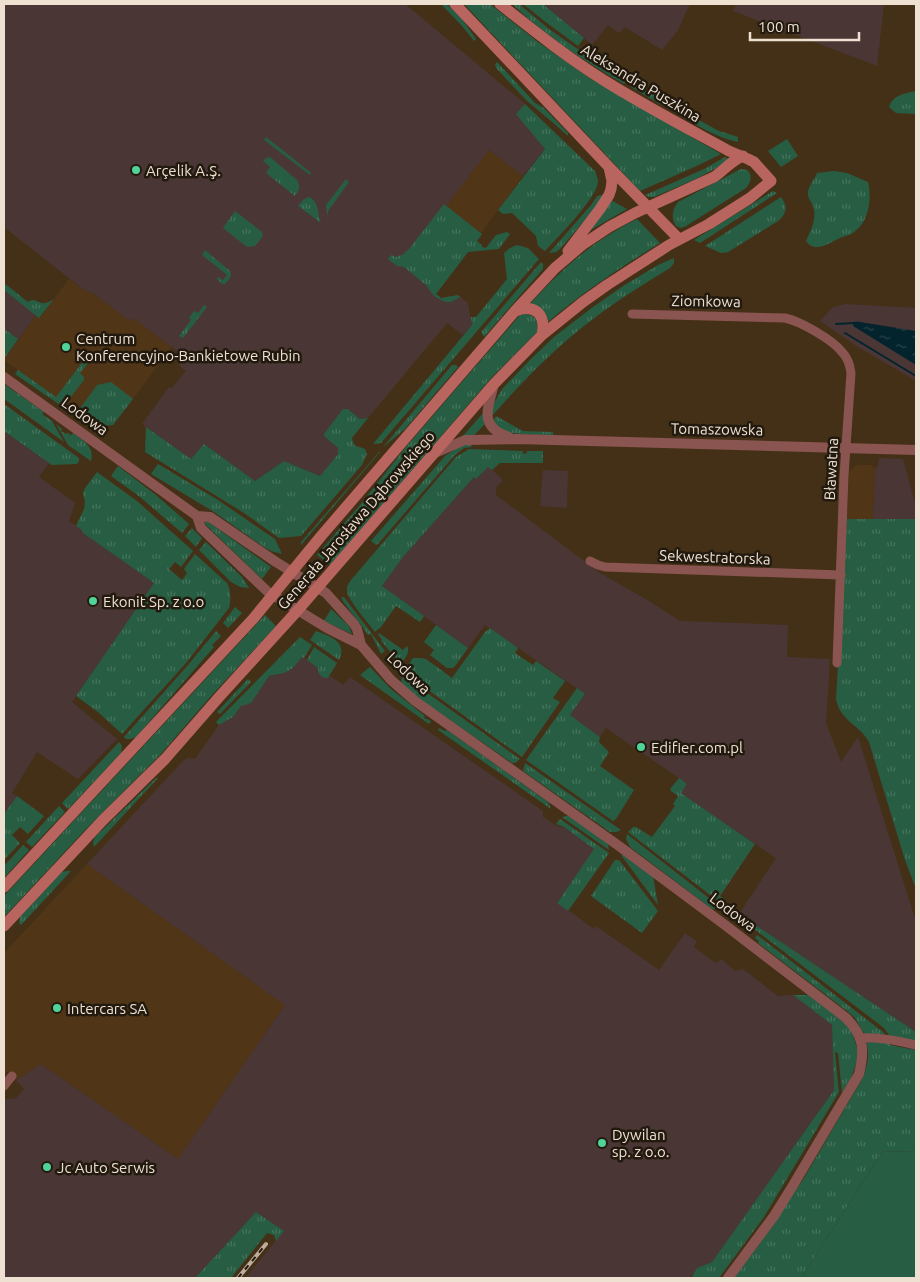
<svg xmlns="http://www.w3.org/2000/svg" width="920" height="1282" viewBox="0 0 920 1282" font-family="Ubuntu,sans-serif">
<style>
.built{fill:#503617}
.industrial{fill:#4b3636}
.grass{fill:url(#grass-tufts)}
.garden{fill:#265d43}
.water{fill:url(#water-ripples)}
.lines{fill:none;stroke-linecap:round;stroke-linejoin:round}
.stream{stroke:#04242d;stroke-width:2}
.minor{stroke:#8a5550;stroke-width:9}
.tertiary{stroke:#8a5550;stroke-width:10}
.secondary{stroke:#b9655f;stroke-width:11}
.rail-casing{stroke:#bdad9c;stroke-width:4}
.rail{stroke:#231a0f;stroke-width:2;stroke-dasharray:5.5;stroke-linecap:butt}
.poi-dot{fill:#50d398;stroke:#231a0f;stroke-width:2}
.labels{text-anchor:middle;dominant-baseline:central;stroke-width:5;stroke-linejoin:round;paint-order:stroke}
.street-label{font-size:15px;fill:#eee1d2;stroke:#231a0f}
.poi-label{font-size:15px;fill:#eee1d2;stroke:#231a0f;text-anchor:start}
</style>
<defs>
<pattern id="grass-tufts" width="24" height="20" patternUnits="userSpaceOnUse" patternTransform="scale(1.25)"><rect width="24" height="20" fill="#265d43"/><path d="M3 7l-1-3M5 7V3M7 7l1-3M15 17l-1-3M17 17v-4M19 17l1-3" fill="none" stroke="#46745d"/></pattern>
<pattern id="water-ripples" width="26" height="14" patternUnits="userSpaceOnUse" patternTransform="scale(1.25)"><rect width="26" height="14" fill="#04242d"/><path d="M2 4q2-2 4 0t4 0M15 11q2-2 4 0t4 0" fill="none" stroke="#29444b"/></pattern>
</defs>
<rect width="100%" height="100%" fill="#443017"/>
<path class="built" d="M489 150 523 176 481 233 445 206Z
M69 279 84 290 94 294 130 321 133 318 172 347 113 425 96 426 4 360 36 315 40 318Z
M857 465H872L875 469 873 520 847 519 849 471Z
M87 864 285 1005 178 1159 41 1064 16 1080 7 1071 4 1075V953Z"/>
<path class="industrial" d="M5 4H405L525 104 517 114 545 149 523 176 489 150 446 206 482 234 436 294 441 298 458 295 468 303 472 325 463 335 447 323 368 418 360 419 348 409 325 437 338 448V454L320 476 284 461 255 481 204 444 192 460 142 424 169 387 172 388 186 371 179 365 185 357 133 318 130 321 94 294 84 290 4 227V5Z
M544 4H690L678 30 662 50 625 27 619 33 608 25 592 45Z
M736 4H884L877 66 733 11Z
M4 290 36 315 4 359Z
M845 304 916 308V381L858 347 820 321 833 307Z
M4 431 49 463 39 477 75 503 69 521 82 529 83 533 154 583 72 702 117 739 78 779 37 752 12 793 17 796 4 814Z
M879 458 903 459 916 507V519L873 520 875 469 878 466Z
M488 466 503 480 496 488V495L600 573 649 601 680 621 788 625 787 657 830 659 826 723 841 762 858 737 916 922V1032L739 914 776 858 681 793 687 784 673 774 606 728 600 737 570 715 585 694 485 625 468 648 382 586 403 557 474 477 477 479Z
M543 470 568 471 567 508 540 506Z
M302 656 343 685 350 677 543 811V817L557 826 565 828 595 849 557 902 594 929 596 926 659 970 685 933 697 941 694 947 714 962 717 963 721 959 735 971 743 969 778 996 793 995 832 1025 834 1090 712 1262 697 1268 690 1278H245L284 1231 256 1212 195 1278H4V1102L6 1099 16 1098 24 1089 16 1080 41 1064 178 1159 285 1005 87 864 184 760 187 758 195 759 219 725 233 717 241 706 251 703 269 676 284 673 293 668Z"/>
<path class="grass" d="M441 4H447L462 19 476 39 474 41 463 27Z
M464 4H490L538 42 591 79 721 154 701 164 640 191Z
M512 4H519L549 29 582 52 583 50 578 46 543 20 523 4H543L584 38 578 46 629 76 624 84C584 61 546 36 512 4Z
M497 62 535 103 544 108 568 133V136L551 121 526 100 497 69 495 65Z
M633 84 667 102 663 106 631 87Z
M916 91V114L896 113 889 107C893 95 905 93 916 91Z
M525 104 595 171C596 174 598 178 598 182 597 198 557 238 545 251L538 246 536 236 512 213 503 214 498 210 545 149 516 114Z
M675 107 719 131 738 137V142C715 137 695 124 674 112Z
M266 137 310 172 311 174 310 175 264 140Z
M787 139 798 156 781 167 768 151Z
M270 157 297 180C301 187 299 190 295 196L266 173 270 167 263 161 266 158Z
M725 157 728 159 727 162 698 178 654 197H648L645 195 704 169Z
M741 169 747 170C753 175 751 182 746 188L686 226 681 228 676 226C671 218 672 210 678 202Z
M834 171 847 173 868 182C872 198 869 222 854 232 851 235 844 236 840 238 829 243 815 254 806 241 810 232 816 221 814 210 814 205 809 200 808 195 807 187 815 179 817 173Z
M346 179 349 182 328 211V214L327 215 326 205Z
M773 191 777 193 700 243 694 240Z
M601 195H604L595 208 560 249 556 252 549 253 591 205 597 196Z
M309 197C320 202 317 214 321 223L298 206 304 199Z
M781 197C788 206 787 214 778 221L728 252 721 253 705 246Z
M611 200 627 209 589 231Z
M444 204 482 234 477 241 482 245V247L486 248 496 235 507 232 510 234 499 249 468 252 436 294 441 298 458 295 460 297 451 302H446L441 300 434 296 426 285 404 267 397 266 388 259 391 255 396 257 402 255 409 249Z
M235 211 262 232 263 236 255 246 247 247 223 228Z
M637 219 660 243C621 267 583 292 548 322 546 309 540 308 530 304 564 267 591 242 637 219Z
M517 245 528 248 539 259 381 443 373 444 472 325 471 317H476L507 279 504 253 510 248Z
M205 250 230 271C233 277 228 280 225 284H222L217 279 218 277 223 280 227 275 202 255Z
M674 258V263L670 268C641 286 611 304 584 326 550 353 520 384 491 417L493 405 502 389 531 359 554 337 593 307 623 286 658 265Z
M541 262 543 264V269L484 337 481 332Z
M4 283 28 302C38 295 38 310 54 299L39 318 4 290Z
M204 305 207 307 183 338 179 336 191 320 189 318 194 311 198 313Z
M527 314C538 317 537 321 537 332L492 377 330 565 317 555 360 505 405 448 520 315Z
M4 329 18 339 4 359Z
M84 360 89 362 80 373 84 377V380L63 407 15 374 18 370 56 397Z
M452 365H456L458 367 405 429 386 445 384 446Z
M111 382 133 399 113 425 91 427 75 415 97 385Z
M4 384 44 412 42 414 52 421 64 442 4 399Z
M4 404 79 458V461L77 464 52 465 49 463 4 431Z
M343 409H348L360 419 368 418 352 438 354 445 365 449 367 454 362 465 301 536 279 538 244 513 145 452 146 427 191 459 204 444 255 481 284 461 320 476 338 454V448L325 437 324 434Z
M484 412 486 423 474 435 461 438Z
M496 416 523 431 553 432V436L510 433 502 430 493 421Z
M56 424 62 429 61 431 66 434 67 433 71 435 73 433C83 440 95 447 91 461L68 445Z
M472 443 471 447 464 448 454 456 378 544 376 545 371 541 445 456 460 446Z
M469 449 523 451V454L527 453V451H543V463H500L492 470 488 467 476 479 474 477 403 557 382 586 424 616 420 622 396 606 381 627 375 632C369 624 347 599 347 591 346 587 349 583 351 580L456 457Z
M380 451V452L301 545V542Z
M158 464 218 500 275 539 282 554 271 551 264 547 214 512 151 474Z
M118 466 156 495 189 524 182 533 140 497 111 476Z
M97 472 137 501 193 551 181 567 175 562 169 569 182 580 187 573 184 569 195 554 227 583C231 590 231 600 229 608L186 663 122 734 98 712 76 696 154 583 83 533 81 529 76 526 84 509 85 502 83 493 85 488Z
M847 519H916V889L905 860 869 742C860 725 840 721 836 699Z
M205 521H207L271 567 262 579 205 524Z
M192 528 202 538 196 547 185 536Z
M206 542 242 577 249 588 240 587 231 582 199 550Z
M344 597 385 651 381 654 371 634 368 635C360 622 349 611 341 598Z
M235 607 242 613 228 628 223 623Z
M331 609 349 626 352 634 324 621Z
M265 615 276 626 212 695 160 755 85 830 4 917V896Z
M436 625 468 648 456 665 453 668H447L430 655 434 650 424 642Z
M490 628 518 648 515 653 533 665 536 661 565 681 553 698 560 702 522 757 421 685 405 670 413 658H420L426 659 452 678 485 632Z
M216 631 221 636 212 645 214 647 136 737 131 739H126L124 737 188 665Z
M316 631C330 636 348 642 339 660L310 640Z
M379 633 403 650 407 646C411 652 404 659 401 664L381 641 382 640 378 634Z
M300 637 312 645 304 658 302 657 293 668 284 673 269 676 251 703 241 706 233 717 219 725 216 722Z
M314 647 337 663 328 678H325C320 676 318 674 318 668L307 660Z
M370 667 391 689 425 716 424 718 431 721 429 724 360 675Z
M403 673 416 685 520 759 515 763H512L411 693 401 683Z
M248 679 251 682 220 714 217 712Z
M577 688 585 694 570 715 600 737 599 742 609 752 600 766 634 790 616 819 613 821 526 760Z
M439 728 445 731 447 730 548 802 551 809 438 730Z
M119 742 122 746 121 753 68 809 62 803Z
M525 763 621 830 617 832H610L523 771Z
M156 778H158L94 847 93 842 95 837Z
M679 778 687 784 681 793 755 844 720 896 725 900 722 904 628 832 633 827H636L652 837 675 806 673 804 678 796 671 791 670 789Z
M17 796 44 816 28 834 20 827 12 835 20 843 4 860V814Z
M59 806 65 812 32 847 26 842Z
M566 816H570L605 841 608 844 609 850 562 817Z
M560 819 609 853 568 911 557 903 594 849 564 827 556 824Z
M627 834 719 906 716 909H712L630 847 626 839Z
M23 845 29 850 4 878V866Z
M621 855H624L653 876 658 905Z
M615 860H618L620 861 658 911 642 933 591 896Z
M67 871H71L21 925 19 923 20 917 62 872Z
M739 914 916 1032V1042L891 1038 884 1028 758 932 738 916Z
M757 935 883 1032 887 1037 867 1035 863 1032 855 1018 847 1011 758 943 759 941 755 938Z
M793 995H810L842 1020 852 1032 858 1051V1059L851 1078 842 1093 838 1053 835 1052 839 1092 764 1217 719 1278H695L692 1276 697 1268 712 1262 834 1090 832 1025Z
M866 1041 890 1042V1045L916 1050V1152L883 1151 801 1278H733L758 1246 804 1178 862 1079C868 1066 870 1054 866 1041Z
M256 1212 284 1231 276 1241 274 1235 267 1233 231 1278H195Z"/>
<path class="garden" d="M883 1151 916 1152V1278H801Z"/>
<path class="water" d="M854 321 916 331V365L853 326Z"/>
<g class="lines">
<path class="stream" d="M836 324 854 323
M845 333 916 376"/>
<path class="minor" d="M632 314 785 318C800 321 833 340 842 352 848 358 850 365 851 373L844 476 837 663
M590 561 598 565 605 567 841 575
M861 1038C880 1037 898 1041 916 1045
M4 1086 12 1076"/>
<path class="tertiary" d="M4 377 197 516 210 517 276 562 326 593 354 624 357 629 361 645
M494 384C488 408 478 427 509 437
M435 453 465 440 517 439 916 450
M197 516 201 528 268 592 327 628 361 645 391 680 415 701 619 846 725 925 845 1017C864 1035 865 1050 859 1074L792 1187 774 1216 728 1278"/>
<path class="secondary" d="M455 4 609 167 679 239
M568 251 600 209 609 195 611 189 612 181 609 167
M515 311C536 303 546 315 542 335
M4 887 253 619 322 535 515 311 555 268 582 245 609 227 635 213 714 177C724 170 732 160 743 156
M4 926 103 820 165 759 220 696 298 610 494 384 542 335 583 302 607 285 669 245 709 224 750 198 771 181 754 162 748 159 729 151C687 128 645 106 605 81 568 58 534 31 500 4"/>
<g class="rail-casing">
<path id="rail" d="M238 1278 266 1244"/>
</g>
<use href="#rail" class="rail"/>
</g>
<g class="poi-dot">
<circle cx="136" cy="170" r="5"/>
<circle cx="66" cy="347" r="5"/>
<circle cx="93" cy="601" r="5"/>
<circle cx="641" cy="747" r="5"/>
<circle cx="57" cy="1008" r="5"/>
<circle cx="602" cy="1143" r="5"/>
<circle cx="47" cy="1167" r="5"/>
</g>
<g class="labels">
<g class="street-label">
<text transform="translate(641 83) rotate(31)">Aleksandra Puszkina</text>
<text transform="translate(706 301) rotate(1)">Ziomkowa</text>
<text transform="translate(85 416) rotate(36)">Lodowa</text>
<text transform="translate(717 429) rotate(1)">Tomaszowska</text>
<text transform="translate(831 469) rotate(-87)">Bławatna</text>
<text transform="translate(356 520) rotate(-49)">Generała Jarosława Dąbrowskiego</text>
<text transform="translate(715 557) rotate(2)">Sekwestratorska</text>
<text transform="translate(409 673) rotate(44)">Lodowa</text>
<text transform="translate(733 912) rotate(37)">Lodowa</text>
</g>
<g class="poi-label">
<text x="146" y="170">Arçelik A.Ş.</text>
<text x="76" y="338">Centrum<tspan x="76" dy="17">Konferencyjno-Bankietowe Rubin</tspan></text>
<text x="103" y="601">Ekonit Sp. z o.o</text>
<text x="651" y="747">Edifier.com.pl</text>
<text x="67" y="1008">Intercars SA</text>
<text x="612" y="1134">Dywilan<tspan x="612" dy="17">sp. z o.o.</tspan></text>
<text x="57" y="1167">Jc Auto Serwis</text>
</g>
</g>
<rect width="920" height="1282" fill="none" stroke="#eee1d2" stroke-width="10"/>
<path d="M750 32v8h109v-8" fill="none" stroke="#eee1d2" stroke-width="2.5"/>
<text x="758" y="32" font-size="15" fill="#eee1d2" stroke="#231a0f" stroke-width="4" paint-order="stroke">100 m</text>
</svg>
